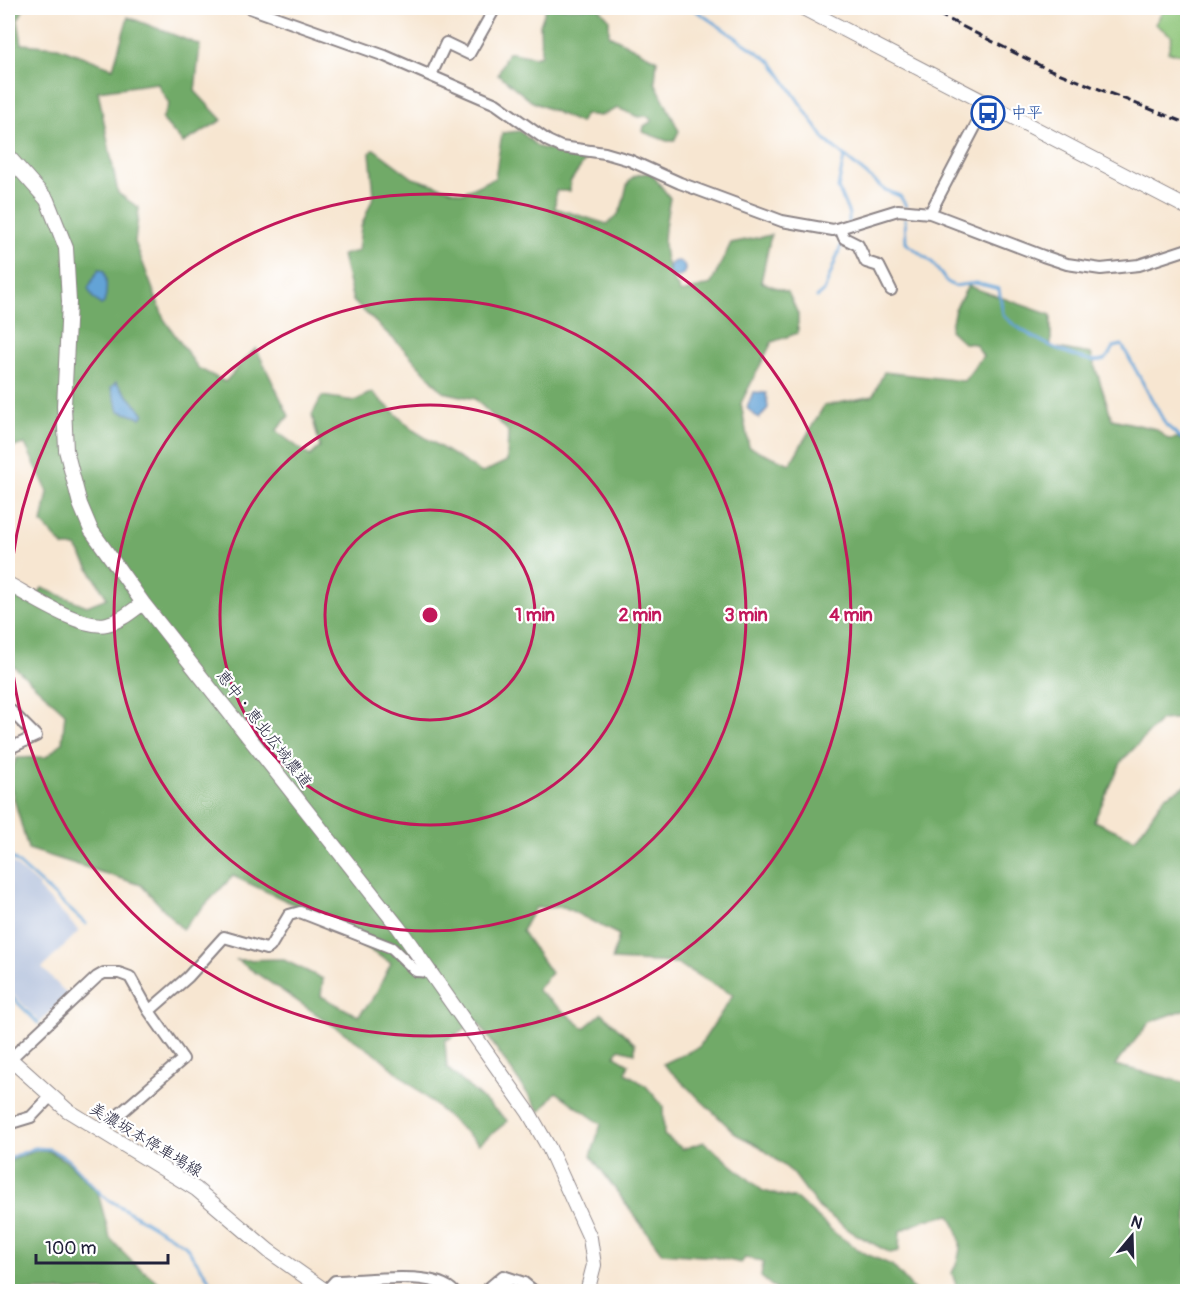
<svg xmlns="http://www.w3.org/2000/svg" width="1195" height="1299" viewBox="0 0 1195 1299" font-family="Pangolin,'Klee One',sans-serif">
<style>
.industrial{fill:#b7c5de}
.green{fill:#8cc477;stroke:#577359;stroke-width:1.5}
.forest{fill:#71aa68;stroke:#4a6652;stroke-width:1.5}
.water{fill:#64a3d6;stroke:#436288;stroke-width:1.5}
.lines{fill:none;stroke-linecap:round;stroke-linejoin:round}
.stream{stroke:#64a3d6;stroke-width:3}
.street-casing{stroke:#8c8486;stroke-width:14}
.secondary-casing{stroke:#8c8486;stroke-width:16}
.street{stroke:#fff;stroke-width:10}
.secondary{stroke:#fff;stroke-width:14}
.rail{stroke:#22223b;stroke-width:3;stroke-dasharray:9 4.5;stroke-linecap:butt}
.ring{fill:none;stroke:#c2185b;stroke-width:3}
.labels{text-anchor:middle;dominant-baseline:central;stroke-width:4.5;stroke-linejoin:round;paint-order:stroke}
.transit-label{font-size:16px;fill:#164399;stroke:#fff;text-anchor:start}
.street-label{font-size:16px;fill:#22223b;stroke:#fff}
.centre{fill:#c2185b;stroke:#fff;stroke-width:3}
.ring-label{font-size:18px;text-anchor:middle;font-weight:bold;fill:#c2185b;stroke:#fff;stroke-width:4.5;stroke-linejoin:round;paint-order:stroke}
</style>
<rect width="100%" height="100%" fill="#fff"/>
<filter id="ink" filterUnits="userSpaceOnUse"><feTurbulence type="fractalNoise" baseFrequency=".0167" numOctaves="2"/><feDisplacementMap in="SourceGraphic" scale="12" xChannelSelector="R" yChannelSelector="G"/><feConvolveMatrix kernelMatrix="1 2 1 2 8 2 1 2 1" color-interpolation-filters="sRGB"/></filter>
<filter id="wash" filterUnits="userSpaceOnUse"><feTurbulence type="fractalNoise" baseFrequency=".008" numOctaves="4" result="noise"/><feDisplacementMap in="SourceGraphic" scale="24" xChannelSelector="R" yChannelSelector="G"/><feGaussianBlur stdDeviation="1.35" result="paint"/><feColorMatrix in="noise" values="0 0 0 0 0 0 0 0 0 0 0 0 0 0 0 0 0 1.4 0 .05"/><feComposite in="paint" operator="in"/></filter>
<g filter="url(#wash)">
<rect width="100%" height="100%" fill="#f7e6d1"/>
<path class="industrial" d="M8 859 39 886 38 888 79 931 42 968 68 995 40 1022 8 989Z"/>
<path class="green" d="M1165 8H1187V55L1168 52 1172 36 1155 24Z"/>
<path class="forest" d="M8 8H24L18 20 22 44 58 47 113 68 128 17 200 45 195 91 222 120 183 143 162 119 169 104 157 83 98 91 118 193 139 208 135 242 164 319 198 368 225 382 256 348 289 416 276 431 310 456 320 447 312 415 322 396 355 401 372 392 413 430 482 473 507 461 508 431 475 399 443 392 404 349 353 301 342 255 358 251 361 227 374 195 370 153 374 149 413 178 462 193 495 178 502 133 520 131 538 147 587 158 570 182V191H556L555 208 607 224C610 221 616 218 618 214 630 197 618 172 651 173L670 198C663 236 658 259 681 293L711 284 731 243 771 235 761 282 788 292 798 314V333L772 342 741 403 749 447 790 464 824 406 873 396 884 372 964 381 983 356 975 344 964 343 950 330 955 309 968 286 1051 315V347L1091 354 1112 419 1156 429 1168 439 1179 438 1187 446V718L1161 720 1122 761 1094 821 1135 839 1165 796 1187 785V1009L1150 1022 1115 1065 1187 1083V1291H958L952 1273C964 1249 962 1238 950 1215L925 1220 900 1231 899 1251 890 1253 852 1232 819 1208 793 1173 759 1146 737 1135 663 1064 699 1047 733 995 676 963 612 960 619 935 564 907 535 908 522 931 551 973 537 990 584 1028 602 1013 635 1044V1053L619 1049 615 1056 629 1064 626 1073 646 1086 663 1106 664 1135 683 1149 704 1142 763 1191 797 1199 836 1234 864 1253 892 1265 915 1291H778L761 1277 763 1261 745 1258 741 1263 714 1257 662 1253 591 1156 601 1124 556 1092 540 1112 478 1022 445 1041 447 1068 508 1121 479 1144 381 1058 237 960 282 959 323 979 321 996 358 1016 373 999 391 963 291 903 233 876 182 929 141 885 28 849 8 777 17 758 46 757 62 743 65 713 8 661V592L31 605 42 588 87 606 107 598 76 547H64L42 523 48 492 25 444 8 448Z
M546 8H599L609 19V35L657 60 655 82 679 131 674 141H667L643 132 644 126 652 121 647 116 638 117 618 108 600 116 585 114 580 123 531 101 498 74 508 52 534 57 541 55 540 25Z
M34 1151H49L69 1163 98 1193 110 1238 132 1262 170 1291H8V1162Z"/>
<path class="water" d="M669 269a8 8 0 1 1 16 0a8 8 0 1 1-16 0Z
M99 269 104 271C107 281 107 293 104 303L101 305 93 298 88 288Z
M116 382 144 414 141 418 119 411 111 388Z
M753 392 766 393 768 408 759 419 747 408Z"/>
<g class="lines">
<path class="stream" d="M692 8 772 62 825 140 885 190 900 196 906 206
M844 157 838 188 849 214V222
M905 218 906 243 932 262 946 281 954 286 976 283 999 289 1003 314C1013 330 1088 369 1105 359 1109 356 1111 350 1113 347L1122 345 1166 425 1188 444
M817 297 824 291 842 243
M8 854 86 924
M8 993 38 1023
M8 1159 35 1148 50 1149 69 1160 104 1197 185 1245 218 1292"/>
</g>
</g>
<g filter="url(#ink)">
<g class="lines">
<g class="street-casing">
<path id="street" d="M250 8 385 56 496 104 548 141 561 147 605 153 629 160 680 183 782 221 833 230 898 210 930 213 1043 256 1067 264 1101 269 1139 265 1188 249
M431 75 446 43 469 54 495 8
M930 213 987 104
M840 228 844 238 858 245 866 262 879 266 891 290
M8 708 36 736 8 749
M149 1011 188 977 224 937 266 949 270 947 289 915 300 912 392 948 416 971 432 972
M8 1061 97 977 104 973H119L130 977 149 1011 183 1059 100 1131
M8 1124 31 1117 50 1097
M326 1291 335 1281C364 1281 434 1269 454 1292
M484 1292 503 1276 524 1283 535 1292
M498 1292 506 1285 509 1278"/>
</g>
<g class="secondary-casing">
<path id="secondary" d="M803 8 1188 208
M8 156 47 200 66 248 69 302 64 406 66 450 80 504 91 530 143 603 399 928 529 1113 549 1148 590 1238 594 1265 587 1292
M8 584C31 596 81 630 107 624 121 621 132 611 143 603
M8 1057 67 1110 196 1189 269 1251 327 1292"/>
</g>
<use href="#street" class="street"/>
<use href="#secondary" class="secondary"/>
<path class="rail" d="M926 8 1043 67 1188 124"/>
</g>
</g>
<g class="ring">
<circle cx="430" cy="615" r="105"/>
<circle cx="430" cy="615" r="210"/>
<circle cx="430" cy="615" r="316"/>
<circle cx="430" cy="615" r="421"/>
</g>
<defs>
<g id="bus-ring" transform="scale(1.725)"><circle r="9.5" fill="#fff" stroke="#1a4fb4" stroke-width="1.5"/><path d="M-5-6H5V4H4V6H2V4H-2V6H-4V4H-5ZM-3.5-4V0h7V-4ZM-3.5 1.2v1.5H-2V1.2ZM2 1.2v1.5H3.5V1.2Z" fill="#1a4fb4"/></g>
</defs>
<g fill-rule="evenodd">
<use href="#bus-ring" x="988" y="113"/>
</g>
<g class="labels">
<g class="transit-label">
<text x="1011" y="113">中平</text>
</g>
<g class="street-label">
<text transform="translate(264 729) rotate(52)">恵中・恵北広域農道</text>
<text transform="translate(146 1140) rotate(31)">美濃坂本停車場線</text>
</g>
</g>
<circle cx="430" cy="615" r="9" class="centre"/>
<g class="ring-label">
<text x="535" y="621">1 min</text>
<text x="640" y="621">2 min</text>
<text x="746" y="621">3 min</text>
<text x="851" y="621">4 min</text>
</g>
<rect width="1195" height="1299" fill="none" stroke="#fff" stroke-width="30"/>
<g transform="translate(1132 1236) rotate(19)" stroke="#ffffff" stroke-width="4.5" paint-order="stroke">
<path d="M0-4.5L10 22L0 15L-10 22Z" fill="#22223b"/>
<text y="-9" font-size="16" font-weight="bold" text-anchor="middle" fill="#22223b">N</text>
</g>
<path d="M36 1254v9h132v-9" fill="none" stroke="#22223b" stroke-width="3"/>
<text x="45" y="1254" font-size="18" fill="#22223b" stroke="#ffffff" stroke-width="4.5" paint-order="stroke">100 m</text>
</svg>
